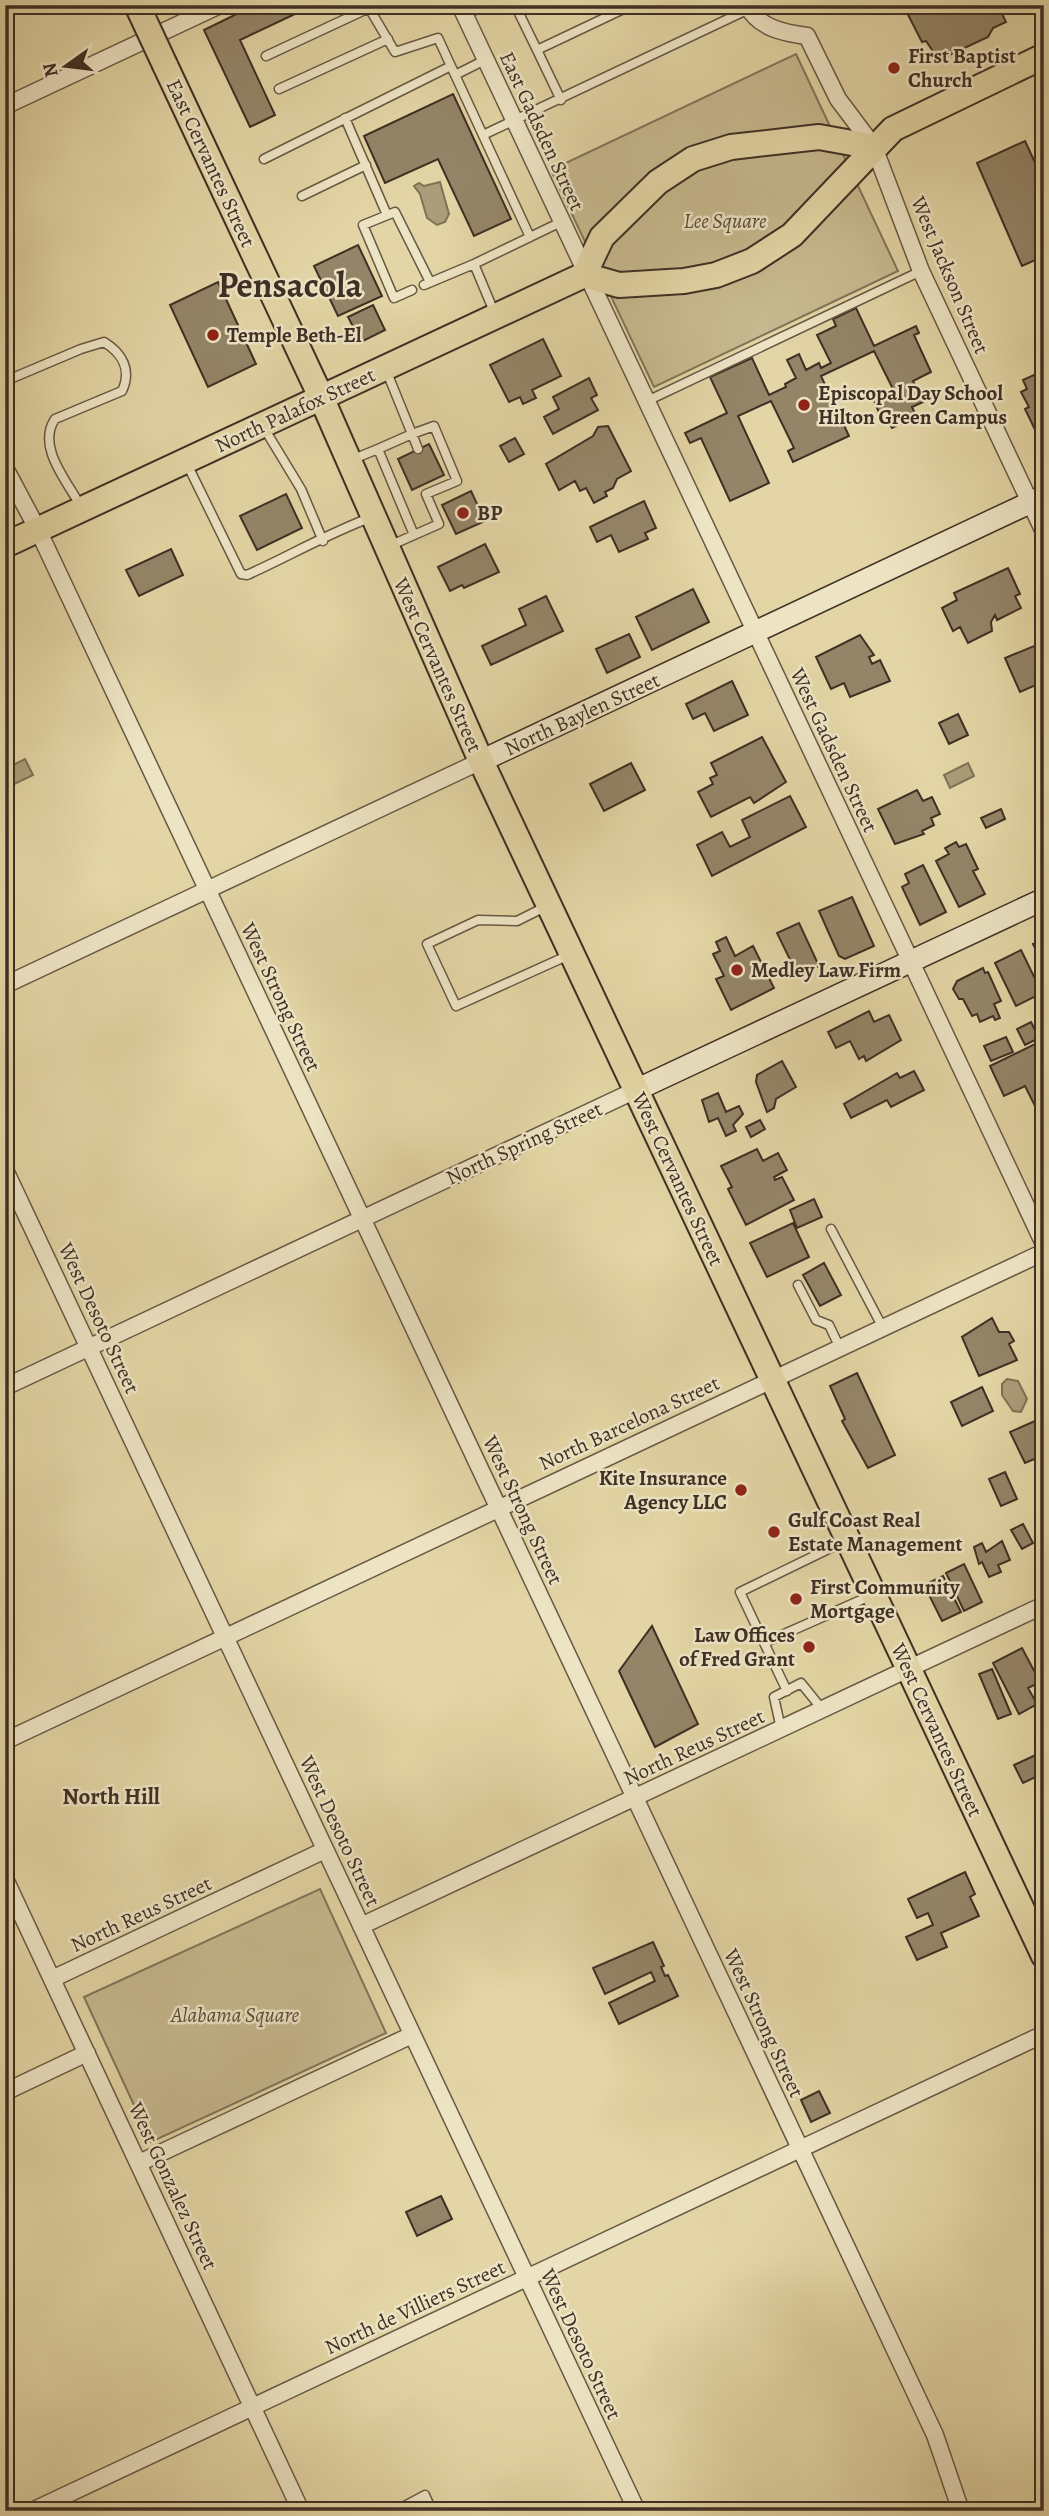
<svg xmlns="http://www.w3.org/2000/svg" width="1049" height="2516" viewBox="0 0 1049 2516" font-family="Alegreya,serif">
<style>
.green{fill:#c7b98f;stroke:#83745a;stroke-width:2}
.water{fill:#ab9d79;stroke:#807157;stroke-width:2}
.building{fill:#948568;stroke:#3f2f25;stroke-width:2}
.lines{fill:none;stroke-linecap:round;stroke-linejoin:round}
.lane-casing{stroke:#685845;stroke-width:11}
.street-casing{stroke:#685845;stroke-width:19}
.secondary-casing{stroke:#3f2f25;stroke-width:24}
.primary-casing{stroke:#3f2f25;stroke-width:28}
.lane{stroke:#ede4c4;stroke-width:8}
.street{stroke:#ede4c4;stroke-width:16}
.secondary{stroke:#ede4c4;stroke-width:21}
.primary{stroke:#e3d5a5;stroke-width:24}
.primary-bridge-casing{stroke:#3f2f25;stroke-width:28;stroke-linecap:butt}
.primary-bridge{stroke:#e3d5a5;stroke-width:24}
.poi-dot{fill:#8f2418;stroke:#ede4c4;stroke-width:2.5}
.labels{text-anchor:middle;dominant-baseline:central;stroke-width:5;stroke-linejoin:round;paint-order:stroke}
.poi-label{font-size:21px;font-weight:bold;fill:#3f2f25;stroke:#ede4c4;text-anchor:start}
.street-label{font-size:21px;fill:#3f2f25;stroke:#ede4c4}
.park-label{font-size:21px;font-style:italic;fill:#5a4b3a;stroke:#ede4c4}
.neighbourhood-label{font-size:23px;font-weight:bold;fill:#3f2f25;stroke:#ede4c4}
.town-label{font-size:35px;font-weight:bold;fill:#3f2f25;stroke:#ede4c4}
</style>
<rect width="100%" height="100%" fill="#e3d5a5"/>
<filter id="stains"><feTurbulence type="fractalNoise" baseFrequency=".00286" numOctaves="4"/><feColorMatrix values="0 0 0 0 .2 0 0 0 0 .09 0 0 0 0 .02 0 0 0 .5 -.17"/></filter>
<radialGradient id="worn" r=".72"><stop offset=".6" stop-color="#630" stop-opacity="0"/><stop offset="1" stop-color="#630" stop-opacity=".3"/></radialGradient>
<path class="green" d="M796 54 898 271 654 387 551 170Z
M320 1889 386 2033 151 2142 84 1997Z"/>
<path class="water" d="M440 182 449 214 445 222 437 225 427 218 420 194 414 186 419 183 424 186Z
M25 759 33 775 6 788 5 769Z
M968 763 974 776 950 788 944 775Z
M1007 1379 1018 1381 1027 1399 1021 1412 1013 1411 1002 1395V1384Z"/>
<path class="building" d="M255 5H314L240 40 275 115 250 127 204 30Z
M903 5H998L1006 22 993 28 988 37 939 60 926 41 922 42Z
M453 94 511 219 474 236 438 159 385 183 364 136Z
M1025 141 1044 182V256L1022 266 977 163Z
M358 245 382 296 338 316 314 266Z
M218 282 256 364 208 387 170 305Z
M373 305 385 330 361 342 348 317Z
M856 308 874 346 916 326 919 333 914 335 931 372 913 381 923 402 912 407 916 416 892 428 887 418 882 419 874 401 894 391 874 351 821 376 849 436 793 462 788 451 794 448 771 401 738 416 769 483 730 501 701 438 690 443 685 433 727 413 710 377 752 358 769 395 786 387 785 384 796 378 787 360 799 354 806 370 819 363 821 368 831 363 817 335 836 326 833 319Z
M543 339 561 376 532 390 536 398 523 404 520 397 509 402 490 365Z
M1036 374 1040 383 1044 381V433L1038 436 1025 409 1029 407 1021 392 1027 389 1023 380Z
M589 378 597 395 591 398 598 410 553 434 544 417 559 409 553 397Z
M608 426 631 471 617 479 613 488 605 492 607 496 594 503 586 488 580 491 575 481 559 490 546 464 593 436 598 427Z
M515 438 524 454 509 462 500 446Z
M429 444 444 475 412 490 398 459Z
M471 491 485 521 456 534 442 505Z
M286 494 302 528 257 550 240 516Z
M644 501 656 528 645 533 648 539 619 552 611 535 597 542 590 527Z
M485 544 499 572 464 588 462 585 450 591 438 567Z
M171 549 183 575 139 596 126 570Z
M1008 568 1020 594 1015 596 1021 608 997 620 995 615 991 622 992 631 968 643 960 627 953 631 942 608 957 600 954 593Z
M693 589 709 622 652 650 636 617Z
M546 596 563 631 491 665 482 646 526 625 519 609Z
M629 634 640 657 607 673 596 649Z
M860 635 874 655 869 657 872 664 880 660 890 681 850 697 844 683 831 689 816 657Z
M1044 642V693L1038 684 1020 692 1005 658Z
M732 681 748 715 714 731 705 713 693 719 686 704Z
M958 714 968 735 949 744 939 723Z
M762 737 786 782 754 803 750 797 711 817 698 792 713 784 710 778 717 775 711 763Z
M631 763 645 790 604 811 590 784Z
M917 790 923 801 932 797 940 814 931 818 934 825 922 831 924 834 895 844 878 809Z
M790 796 806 827 712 876 697 845 722 832 730 847 750 837 742 820Z
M1001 809 1005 819 986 828 981 818Z
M956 842 959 847 966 844 978 869 973 871 985 894 959 907 936 861 949 854 945 848Z
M923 865 946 912 920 925 902 887 909 883 905 874Z
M852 897 874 946 845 959 839 956 819 911Z
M799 923 819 966 798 976 777 933Z
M726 937 735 956 753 946 774 988 731 1010 716 979 724 976 713 954 720 951 716 942Z
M1044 939V966L1033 944Z
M1021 950 1042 993 1016 1006 995 963Z
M983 968 985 973 988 972 1001 1001 994 1004 1000 1018 995 1020 993 1016 980 1022 977 1014 972 1016 963 999H959L953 989 957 981Z
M869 1011 874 1022 889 1015 901 1040 866 1061 864 1056 859 1059 850 1041 836 1048 828 1032Z
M1031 1022 1039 1038 1025 1045 1017 1029Z
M1006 1037 1013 1052 991 1061 984 1046Z
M1039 1042 1044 1053V1104L1036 1108 1025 1086 1004 1096 990 1066Z
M782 1061 796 1087 776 1099 774 1108 767 1112 756 1082 757 1075Z
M914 1071 924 1090 891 1107 887 1100 851 1118 844 1104 897 1073 900 1078Z
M718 1093 726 1112 739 1106 743 1114 733 1125 736 1131 726 1136 718 1118 709 1122 702 1100Z
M760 1120 765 1129 751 1137 746 1127Z
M757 1149 763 1161 778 1153 787 1170 774 1177 775 1180 782 1177 794 1200 746 1225 728 1189 732 1187 721 1166Z
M814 1199 822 1217 797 1228 790 1210Z
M793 1223 809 1257 767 1277 750 1243Z
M824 1263 841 1295 820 1306 803 1275Z
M992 1318 999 1332H1009L1014 1341 1009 1344 1017 1360 979 1376 962 1337Z
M857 1373 895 1455 868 1468 842 1421 845 1419 830 1386Z
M982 1387 993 1411 962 1426 951 1402Z
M1044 1417V1455L1025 1463 1010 1432Z
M1005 1472 1017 1499 1001 1506 989 1479Z
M1023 1524 1033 1543 1022 1549 1011 1530Z
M1002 1541 1010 1560 998 1565 1001 1572 989 1577 982 1562 979 1564 974 1547 982 1543 986 1552Z
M964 1564 982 1602 964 1611 946 1573Z
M943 1576 961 1612 942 1621 924 1585Z
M652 1626 698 1724 655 1747 619 1671Z
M1022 1648 1040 1682 1028 1688 1037 1704 1019 1714 993 1663Z
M992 1669 1011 1714 998 1719 979 1674Z
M1040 1753 1044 1773 1023 1783 1014 1765Z
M965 1872 975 1894 970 1897 979 1916 941 1933 947 1947 917 1960 906 1937 933 1925 928 1913 917 1918 908 1899Z
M653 1942 664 1966 661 1967 665 1976 668 1975 678 1996 619 2024 609 2003 655 1981 651 1972 605 1994 593 1968Z
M819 2091 830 2113 811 2122 801 2100Z
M441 2196 452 2219 417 2236 406 2212Z"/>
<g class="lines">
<g class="lane-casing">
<path id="lane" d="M515 5 537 50
M464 15 486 5
M266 56 369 8 395 52 438 38 530 237
M455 75 485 60
M279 89 388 39
M561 100 537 50 632 5
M345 118 387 215
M483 135 749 9
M264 159 451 66
M302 196 366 165
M424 285 474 264
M412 290 394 298 363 225 395 212 430 282
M495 314 474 264 561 222
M386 370 412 434 434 426 457 481 426 494 439 524 389 546
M5 377 10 379 81 349 104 342C122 353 132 370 122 391L55 419C36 447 68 482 81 507
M647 401 921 271
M264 428 301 489 323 541
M351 460 378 449
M187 464 241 574 247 575C289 556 329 533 372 517
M414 535 378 449 412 434 418 449
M545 907 517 921 478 920 427 944 456 1006 569 955
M831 1229 883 1328
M798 1285 816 1320 829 1325 840 1348
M764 1643 870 1596
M787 1691 740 1592 845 1541
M781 1729 774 1697 801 1683 822 1709
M395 2511 425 2495 432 2511"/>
</g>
<g class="street-casing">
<path id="street" d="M460 5 1044 1244
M747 5C758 28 784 33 807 36L838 99 874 147 921 271 1044 532
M5 106 220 5
M5 468 38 530 935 2435 961 2511
M5 985 481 761
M5 1170 637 2511
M5 1387 636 1090
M5 1741 1044 1252
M5 1879 301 2511
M361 1926 1044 1605
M52 1979 325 1850
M5 2092 87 2053
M139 2163 412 2035
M32 2511 1044 2034"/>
</g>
<g class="secondary-casing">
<path id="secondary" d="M481 761 1044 496
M636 1090 1044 899"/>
</g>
<g class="primary-casing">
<path id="primary" d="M165 65 321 397 481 761 1044 1956
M584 275 619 285 684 281 716 275 752 261 792 235 893 129 1044 56
M5 545 584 275 602 237 658 182 693 159 731 147 819 137 874 147"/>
</g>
<use href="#lane" class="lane"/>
<use href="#street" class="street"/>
<use href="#secondary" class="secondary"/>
<use href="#primary" class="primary"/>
<g class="primary-bridge-casing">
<path id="primary-bridge" d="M137 5 165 65"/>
</g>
<use href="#primary-bridge" class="primary-bridge"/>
</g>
<g class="poi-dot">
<circle cx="894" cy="68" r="7"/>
<circle cx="213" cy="335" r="7"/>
<circle cx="804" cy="405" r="7"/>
<circle cx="463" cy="513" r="7"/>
<circle cx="737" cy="970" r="7"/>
<circle cx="741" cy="1490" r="7"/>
<circle cx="774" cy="1532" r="7"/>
<circle cx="796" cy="1599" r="7"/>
<circle cx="809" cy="1647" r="7"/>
</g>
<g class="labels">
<g class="poi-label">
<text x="908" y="56">First Baptist<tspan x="908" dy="24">Church</tspan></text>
<text x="227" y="335">Temple Beth-El</text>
<text x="818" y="393">Episcopal Day School<tspan x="818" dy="24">Hilton Green Campus</tspan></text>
<text x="477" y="513">BP</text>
<text x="751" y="970">Medley Law Firm</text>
<text x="727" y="1478" text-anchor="end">Kite Insurance<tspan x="727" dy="24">Agency LLC</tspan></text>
<text x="788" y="1520">Gulf Coast Real<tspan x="788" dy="24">Estate Management</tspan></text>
<text x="810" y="1587">First Community<tspan x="810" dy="24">Mortgage</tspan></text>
<text x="795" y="1635" text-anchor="end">Law Offices<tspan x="795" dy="24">of Fred Grant</tspan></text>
</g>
<g class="street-label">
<text transform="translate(542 131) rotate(65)">East Gadsden Street</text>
<text transform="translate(211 163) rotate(65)">East Cervantes Street</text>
<text transform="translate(950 275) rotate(67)">West Jackson Street</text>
<text transform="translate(295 410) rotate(-25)">North Palafox Street</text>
<text transform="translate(438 665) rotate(66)">West Cervantes Street</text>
<text transform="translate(582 714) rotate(-25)">North Baylen Street</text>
<text transform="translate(834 750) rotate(65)">West Gadsden Street</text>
<text transform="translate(281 997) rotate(65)">West Strong Street</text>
<text transform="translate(524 1143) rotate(-25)">North Spring Street</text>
<text transform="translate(678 1179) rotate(65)">West Cervantes Street</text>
<text transform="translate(99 1318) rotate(65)">West Desoto Street</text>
<text transform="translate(629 1423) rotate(-25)">North Barcelona Street</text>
<text transform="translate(523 1510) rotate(65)">West Strong Street</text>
<text transform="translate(937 1730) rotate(65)">West Cervantes Street</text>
<text transform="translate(694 1747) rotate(-25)">North Reus Street</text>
<text transform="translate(340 1831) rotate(65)">West Desoto Street</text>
<text transform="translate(141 1914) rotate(-25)">North Reus Street</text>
<text transform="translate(764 2023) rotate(65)">West Strong Street</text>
<text transform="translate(173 2186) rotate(65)">West Gonzalez Street</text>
<text transform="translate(415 2307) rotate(-25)">North de Villiers Street</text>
<text transform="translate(581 2344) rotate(65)">West Desoto Street</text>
</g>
<g class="park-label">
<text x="725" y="221">Lee Square</text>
<text x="235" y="2015">Alabama Square</text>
</g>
<g class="neighbourhood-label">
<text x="111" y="1796">North Hill</text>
</g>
<g class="town-label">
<text x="290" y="285">Pensacola</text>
</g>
</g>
<rect width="1049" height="2516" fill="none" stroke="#e3d5a5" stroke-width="28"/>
<rect x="7" y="7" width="1035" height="2502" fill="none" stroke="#3f2f25" stroke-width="3.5"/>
<rect x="14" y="14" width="1021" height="2488" fill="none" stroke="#3f2f25" stroke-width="2"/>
<g transform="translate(66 66) rotate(256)" stroke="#ede4c4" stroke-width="5" paint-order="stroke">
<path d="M0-5L12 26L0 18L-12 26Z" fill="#3f2f25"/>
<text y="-10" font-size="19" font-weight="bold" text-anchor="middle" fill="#3f2f25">N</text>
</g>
<rect width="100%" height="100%" filter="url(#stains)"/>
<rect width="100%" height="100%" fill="url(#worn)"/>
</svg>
